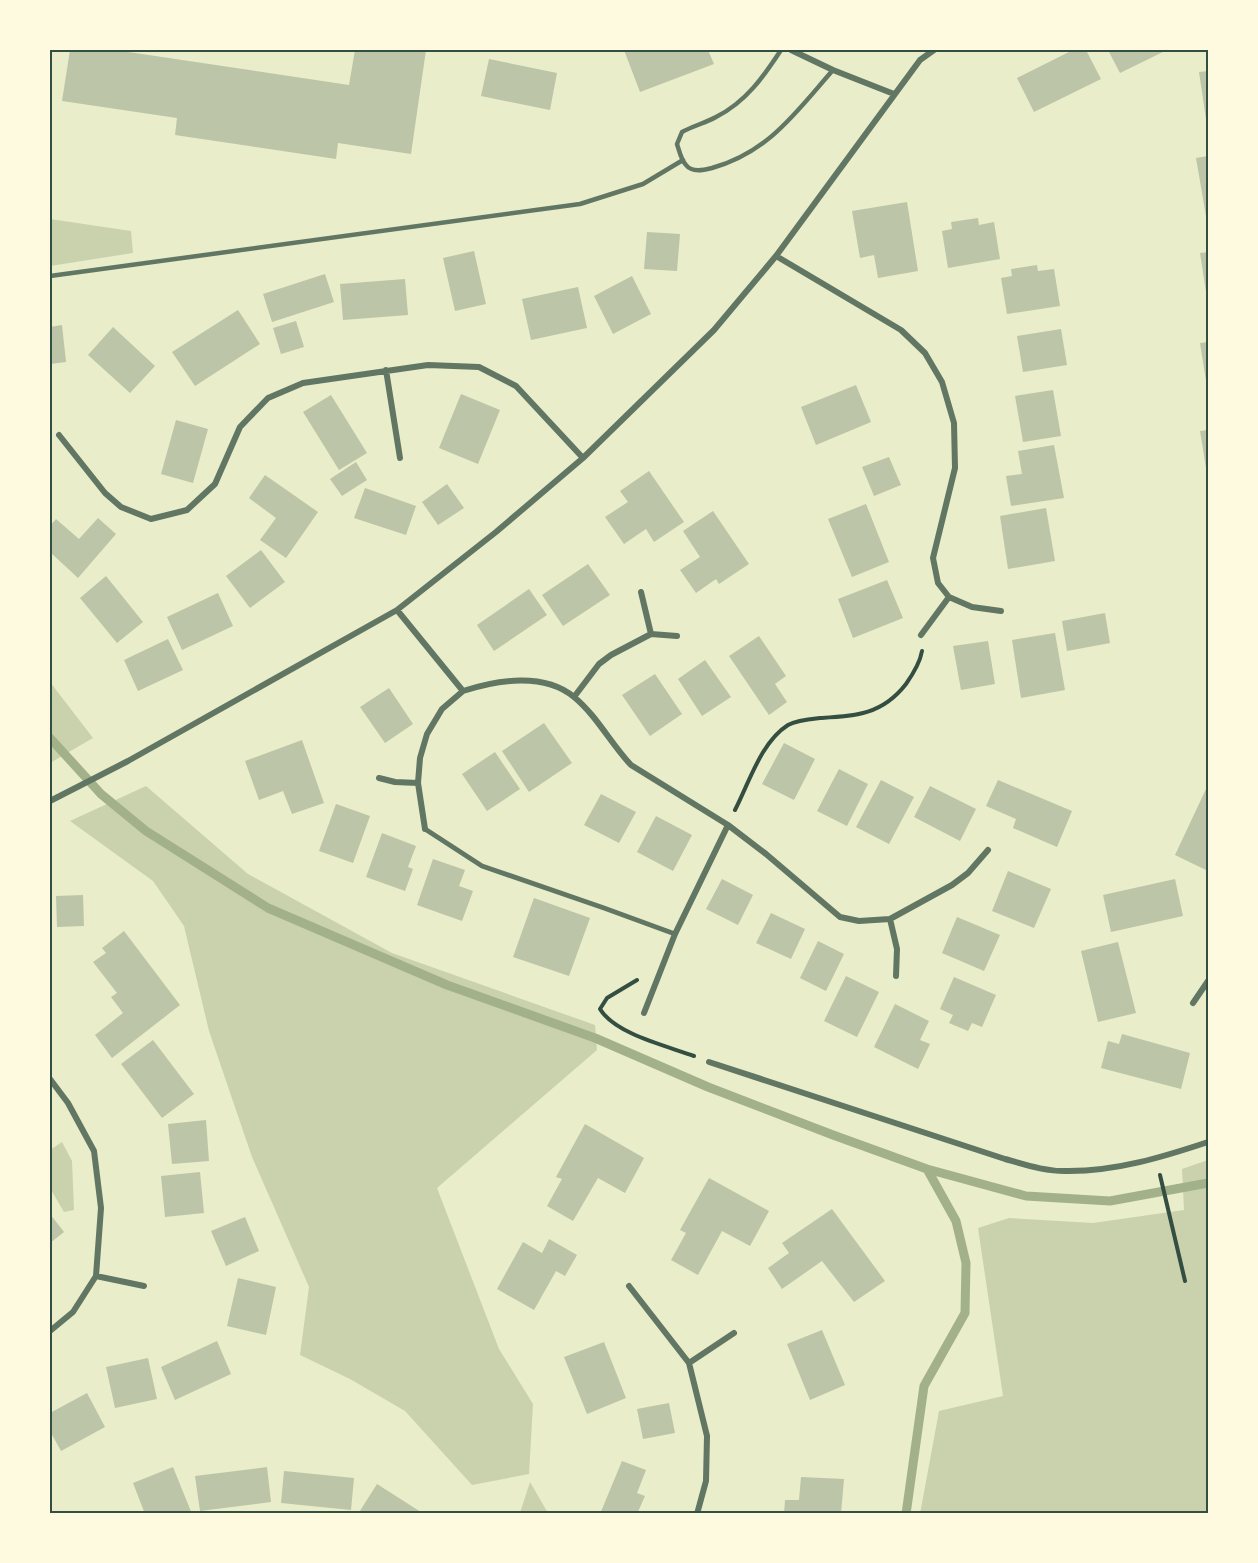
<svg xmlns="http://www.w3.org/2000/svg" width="1258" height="1563" viewBox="0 0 1258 1563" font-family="Georgia,serif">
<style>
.green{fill:#cad2ad}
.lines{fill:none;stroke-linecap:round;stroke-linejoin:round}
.stream{stroke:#a3b18a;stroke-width:9}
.building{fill:#bcc5a7}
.path{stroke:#344e41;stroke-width:4}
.service{stroke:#617663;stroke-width:4.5}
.pedestrian{stroke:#617663;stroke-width:5}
.minor{stroke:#617663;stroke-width:6}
.neatline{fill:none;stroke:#344e41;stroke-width:2}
</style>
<rect width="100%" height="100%" fill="#e9edc9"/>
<path class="green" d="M50 219 131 231 133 253 50 266Z
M50 682 93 738 50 763Z
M146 786 248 874 392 953 595 1025 597 1050 437 1188 499 1349 533 1404 529 1474 472 1485 405 1411 350 1379 300 1355 309 1287 252 1157 209 1031 184 926 153 881 70 821Z
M62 1142 72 1161 74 1210 64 1212 50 1188V1150Z
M1208 1160V1513L920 1514 939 1411 1003 1396 978 1228 1009 1218 1093 1223 1184 1210 1182 1169Z
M530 1482 548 1513H520Z"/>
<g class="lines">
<path class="stream" d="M50 738 101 794 146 831 268 908 447 985 595 1038 708 1087 833 1135 927 1169 1026 1196 1110 1201 1208 1183
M906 1514 924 1386 965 1313 966 1263 956 1221 927 1169"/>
</g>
<path class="building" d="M70 50H115L349 85 355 50H426L411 154 338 143 336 159 175 135 177 118 62 101Z
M624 50H708L714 64 640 92Z
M1073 50H1086L1101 79 1034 112 1017 78Z
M1108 50H1167L1120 73Z
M489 59 557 73 550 110 481 96Z
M1208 71V125L1207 126 1199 72Z
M1208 156V222H1207L1196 158Z
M907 202 918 271 878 278 874 255 860 258 852 211Z
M978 218 979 225 994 222 1000 259 948 268 942 231 952 229 951 222Z
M647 232 680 234 677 271 644 269Z
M474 251 486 304 455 311 443 258Z
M1208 252V298H1207L1200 253Z
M1037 265 1038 271 1054 269 1060 306 1007 314 1001 278 1012 276 1011 269Z
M325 274 334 302 272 322 263 294Z
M632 276 651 314 613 334 594 296Z
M405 279 408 315 343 320 340 284Z
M578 287 587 328 531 340 522 299Z
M238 310 260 344 195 386 172 352Z
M296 321 304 347 281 354 273 328Z
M62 325 66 362 50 364V327Z
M113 327 155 366 130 393 88 355Z
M1061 329 1067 365 1023 372 1017 336Z
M1208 342V387H1207L1200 343Z
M856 385 871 422 816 445 801 407Z
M1053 390 1061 436 1023 442 1015 396Z
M461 394 500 410 478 464 439 448Z
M331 395 367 453 339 470 303 412Z
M176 420 208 429 193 483 161 474Z
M1208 430V474H1207L1200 431Z
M1054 445 1064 498 1011 506 1006 476 1022 474 1018 451Z
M889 457 901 485 874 496 862 467Z
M356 462 367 480 342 496 330 479Z
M649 471 684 522 654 542 646 529 624 544 605 517 628 502 620 491Z
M265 475 318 512 286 558 260 540 276 518 249 498Z
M447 484 464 508 438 525 422 502Z
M365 488 416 506 406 535 354 518Z
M866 504 889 562 852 577 828 519Z
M1046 508 1055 561 1008 569 1000 516Z
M713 511 749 564 719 584 716 579 696 593 680 570 700 557 683 531Z
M98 518 116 534 78 578 50 552V526L56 519 79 539Z
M261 550 285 582 250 608 226 576Z
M588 564 610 595 563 626 542 595Z
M106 576 143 622 117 643 80 598Z
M887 580 903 618 853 638 838 599Z
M529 589 547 615 494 651 477 625Z
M218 593 233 626 182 650 167 617Z
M1105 613 1110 643 1067 651 1062 621Z
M1055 633 1065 690 1021 698 1012 640Z
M759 636 786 676 775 684 787 702 769 715 729 656Z
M168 639 183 670 138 691 124 660Z
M988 641 995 684 961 690 953 646Z
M705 660 731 697 702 716 678 679Z
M655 674 682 714 650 736 622 695Z
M389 688 413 724 385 743 360 707Z
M544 723 572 763 529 792 502 751Z
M302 740 324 803 292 814 283 791 259 800 245 761Z
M784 743 815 759 794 800 762 784Z
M495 752 520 789 487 811 462 774Z
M839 769 868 784 847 826 817 811Z
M881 780 914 797 889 844 856 827Z
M998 780 1072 811 1057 847 1013 828 1016 819 986 806Z
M930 786 976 809 960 841 914 817Z
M1206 789 1208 791V871L1175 855Z
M601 794 636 812 619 843 584 825Z
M336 804 370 816 353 863 319 851Z
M656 816 692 835 673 871 637 852Z
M382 833 416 846 408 867 413 869 405 891 366 877Z
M433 859 465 870 459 886 473 891 462 921 417 905Z
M1008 871 1051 889 1034 928 992 911Z
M722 879 753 895 738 925 706 909Z
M1175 879 1183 916 1111 932 1103 895Z
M83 895 84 926 57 927 56 896Z
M534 898 590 918 569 976 513 957Z
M771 913 805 929 791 959 756 943Z
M957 917 1000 935 984 971 942 953Z
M124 931 180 1005 112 1058 95 1035 123 1013 111 997 117 993 93 962 106 953 102 948Z
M818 941 844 954 826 991 800 978Z
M1118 942 1136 1013 1098 1022 1081 951Z
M846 976 879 992 857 1037 824 1021Z
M954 977 996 995 982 1027 972 1023 968 1031 949 1023 953 1015 940 1009Z
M895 1004 929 1021 920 1040 930 1044 918 1069 874 1047Z
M1122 1034 1190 1053 1181 1089 1101 1068 1108 1041 1119 1044Z
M153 1040 194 1094 162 1118 121 1064Z
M206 1120 209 1161 172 1164 168 1124Z
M585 1124 644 1158 625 1193 598 1178 573 1221 547 1206 562 1179 556 1177Z
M200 1172 204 1213 165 1217 161 1176Z
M709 1178 769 1211 750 1246 722 1231 698 1275 671 1260 686 1233 680 1230Z
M832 1209 885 1281 854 1302 822 1261 782 1289 768 1268 789 1253 782 1243Z
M50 1214 64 1232 50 1243Z
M245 1217 259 1251 226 1266 211 1231Z
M549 1239 577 1255 565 1276 556 1271 534 1310 497 1289 523 1242 542 1253Z
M238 1278 276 1287 266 1335 227 1326Z
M822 1330 845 1385 810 1400 787 1344Z
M217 1341 231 1374 175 1400 161 1367Z
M604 1342 626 1398 587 1414 564 1357Z
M148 1358 157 1399 115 1408 106 1367Z
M87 1393 105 1427 61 1451 50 1431V1413Z
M669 1403 675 1433 643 1439 637 1409Z
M622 1461 646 1470 637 1493 645 1496 637 1514H600Z
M173 1467 192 1514H145L133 1483Z
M267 1467 271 1502 200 1511 195 1476Z
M284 1471 354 1478 351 1510 281 1503Z
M801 1477 844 1479 841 1514H784L785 1500H799Z
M377 1484 424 1514H358Z"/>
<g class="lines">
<path class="path" d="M735 810C749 783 761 742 788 725 797 720 810 719 820 718 855 716 882 715 906 684 913 674 920 663 922 651
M637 980 607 998 600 1009C615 1034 667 1046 694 1056
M1160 1175 1185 1281"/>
<path class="service" d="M781 50C764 76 746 102 716 117 705 123 693 126 682 132L677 144C679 150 681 160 686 165 692 173 704 170 712 168 769 152 796 112 833 70
M50 276 580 204 643 184 683 160"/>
<path class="pedestrian" d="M425 829 482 866 604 908 675 934"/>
<path class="minor" d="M791 50 833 70 894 94
M776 256 901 330 925 353 942 382 954 423 955 468 933 558 938 583 949 597 972 607 1001 611
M386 370 400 458
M59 435 105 493 121 507 151 519 187 510 215 484 240 427 268 398 303 383 428 365 479 367 516 386 583 458
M397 610 463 691C497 680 544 672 574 697 597 716 611 744 631 765L728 825 766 854 840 917 859 921 890 919 952 885 968 873 988 850
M651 634 677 636
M921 635 949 597
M574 697 599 664 611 655 651 634 641 592
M379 778 395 782 418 783
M50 801 128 761 397 610 496 532 583 458 714 330 776 256 920 60 934 50
M425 829 418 783 420 758 427 734 442 709 463 691
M890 919 897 949 896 976
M1193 1003 1208 981
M644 1013 675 934 728 825
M709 1062 1005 1159C1026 1165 1047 1172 1069 1171 1117 1171 1163 1157 1208 1142
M50 1079 68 1103 94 1151 101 1208 96 1276 73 1312 50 1331
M96 1276 144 1286
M629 1286 689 1363 707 1436 706 1481 697 1514
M689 1363 734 1333"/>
</g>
<rect width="1258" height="1563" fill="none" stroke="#fefae0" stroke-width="102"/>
<rect x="51" y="51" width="1156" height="1461" class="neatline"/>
</svg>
